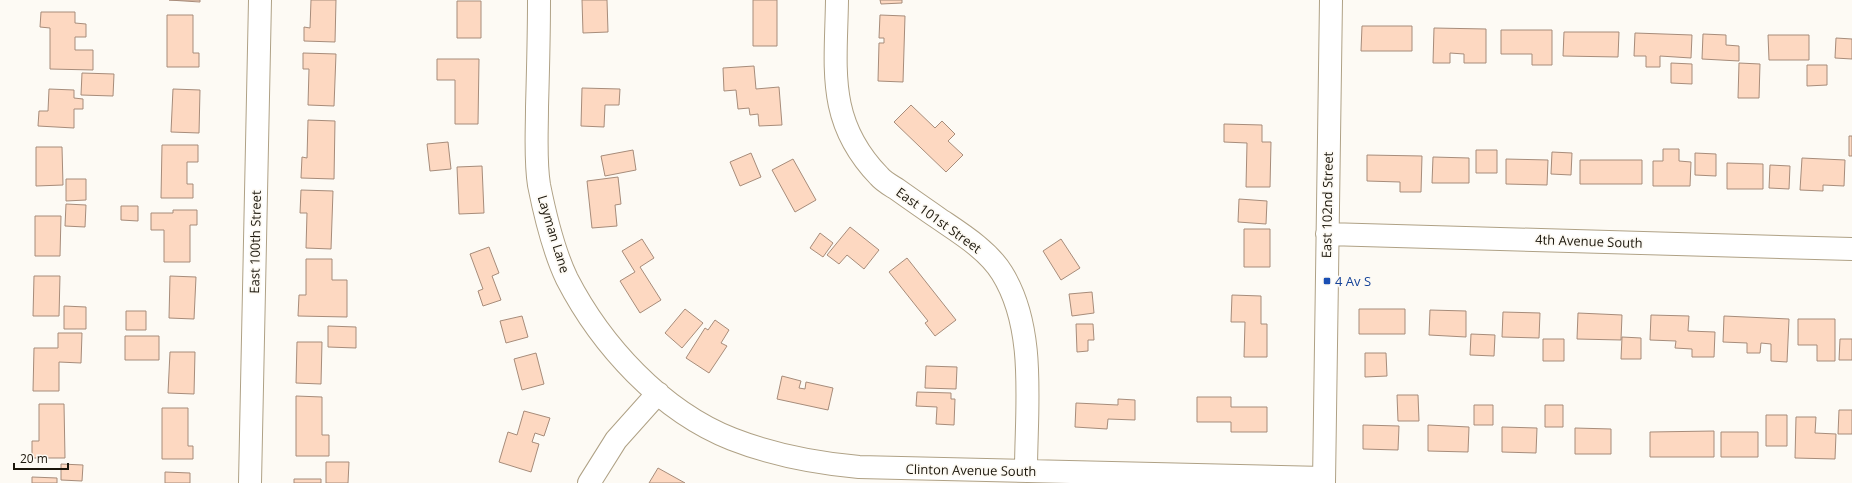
<svg xmlns="http://www.w3.org/2000/svg" width="1852" height="483" viewBox="0 0 1852 483" font-family="'Open Sans',sans-serif">
<style>
.building{fill:#fdd8c1;stroke:#a78c7a}
.lines{fill:none;stroke-linecap:round;stroke-linejoin:round}
.minor-casing{stroke:#afa185;stroke-width:24}
.minor{stroke:#fff;stroke-width:22}
.transit-dot{fill:#1a4fb4;stroke:#fdfaf4;stroke-width:1.5}
.labels{text-anchor:middle;dominant-baseline:central;stroke-width:3.5;stroke-linejoin:round;paint-order:stroke}
.street-label{font-size:13px;fill:#1b160b;stroke:#fdfaf4}
.transit-label{font-size:13px;fill:#164399;stroke:#fdfaf4;text-anchor:start}
</style>
<rect width="100%" height="100%" fill="#fdfaf4"/>
<path class="building" d="M169 0H200V2Z
M311 0H336L335 42 304 41V27L310 28Z
M582 0H607L608 32 583 33Z
M753 0H777V46H753Z
M880 0H902V3L881 4Z
M457 1H481V38H457Z
M41 12H75V23L86 24V37H75V50H93V70L50 69V28L40 27Z
M167 15H193V53H199V67H167Z
M880 15 905 16 903 82 878 81 879 43H884V38H879Z
M1362 26H1412V51H1361Z
M1434 28 1486 29V63H1464V54L1450 53V63H1433Z
M1501 30H1552V65H1532V54H1501Z
M1564 32H1619L1618 57 1563 56Z
M1635 33 1692 35 1691 58 1660 56V67H1646V56H1634Z
M1703 34 1726 35V45L1739 46V61L1702 59Z
M1768 35H1809V60H1769Z
M1836 38 1852 39V59L1835 58Z
M303 53 336 54 334 106 308 105 309 69H303Z
M437 59H479L478 124H455V80H437Z
M1671 63 1692 64V84L1671 83Z
M1739 63 1760 64 1759 98H1738Z
M1807 65H1827V85L1807 86Z
M754 66 756 89 779 87 782 125 759 126 758 114 750 115 749 108 738 109 736 90 724 91 723 68Z
M82 73 114 74 113 96 81 95Z
M582 88 620 89 619 105H605L604 127 581 126Z
M49 89 74 90V98L83 99V109H74V128L38 126 39 111H48Z
M173 89 200 90 199 133 171 132Z
M911 105 935 128 942 121 955 134 948 141 963 155 946 172 894 122Z
M308 120 335 121 334 179 301 178 302 157 307 158Z
M1224 124 1262 125V142H1271L1270 187H1246L1247 143 1224 142Z
M1849 136H1852V156H1849Z
M448 142 451 169 430 171 427 144Z
M162 145H198V162H187V184H193V198H161Z
M36 147H62L63 185 36 186Z
M1663 149H1679V161L1691 162 1690 186H1653V161H1663Z
M633 150 636 170 605 176 601 156Z
M1476 150H1497V173H1476Z
M1552 152 1572 153 1571 175 1551 174Z
M751 153 761 177 740 186 730 162Z
M1695 153 1716 154V176L1695 175Z
M1367 155 1422 156 1421 192H1400V182L1367 181Z
M1433 157 1469 158V183H1432Z
M1802 158 1845 160 1844 186 1823 185V191L1800 190Z
M793 159 816 200 795 212 772 170Z
M1506 159 1548 160 1547 185 1506 184Z
M1580 160H1642V184H1580Z
M1727 163 1763 164V189H1727Z
M1770 165 1790 166 1789 189 1769 188Z
M482 166 484 213 459 214 457 167Z
M618 177 621 204 615 205 617 226 592 228 587 181Z
M66 179H86V200L66 201Z
M301 190 333 191 331 249 306 248 307 213H300Z
M1239 199 1267 201 1266 224 1238 222Z
M66 204 86 205 85 227 65 226Z
M121 206H138V221L121 220Z
M173 210H197V225H190V262H164V230H151V213H173Z
M35 216H61L60 256H35Z
M850 227 879 250 864 269 847 255 839 264 827 255Z
M1244 229H1270V267H1244Z
M820 233 833 243 823 257 810 248Z
M642 239 654 258 640 267 661 300 640 313 620 281 635 272 622 251Z
M1061 239 1080 268 1061 280 1043 251Z
M489 247 499 273 492 276 501 300 483 306 478 291 483 289 470 254Z
M907 258 956 320 935 336 925 323 928 321 889 272Z
M306 259H332V280H347V317L298 316 299 295H306Z
M34 276H60L59 316H33Z
M170 276 196 277 194 319 169 318Z
M1092 292 1094 313 1072 316 1069 294Z
M1232 295 1261 296V324H1267V357H1244L1245 322H1231Z
M64 306 86 307V329H64Z
M685 309 703 323 682 348 665 333Z
M1359 309H1405V334H1359Z
M1430 310 1466 311V337L1429 335Z
M126 311H146V330H126Z
M1503 312 1540 313 1539 338 1502 337Z
M1578 313 1622 315 1621 340 1577 339Z
M1651 315 1689 316 1688 331 1715 332 1714 357H1692V349L1675 348 1676 341 1650 340Z
M522 316 528 337 506 343 500 321Z
M1724 316 1789 319 1787 362 1771 361V344L1761 343 1760 353H1747V343L1723 342Z
M1798 319H1835V361H1817V345H1798Z
M715 320 729 330 721 343 727 346 709 373 686 358 705 328 708 330Z
M1076 324H1093L1094 340H1088V351L1077 352Z
M328 326 356 327V348L328 347Z
M58 333H82L81 363 59 362V391H33L34 348H58Z
M1471 334 1495 335 1494 356 1470 355Z
M125 336H159V360H125Z
M1622 337 1641 338V359H1621Z
M1543 339H1564V361H1543Z
M1840 339H1852V360H1839Z
M297 342H322L321 384 296 383Z
M170 352H195L194 394 168 393Z
M536 353 544 384 522 390 514 359Z
M1365 353H1386L1387 376 1365 377Z
M926 366 957 367 956 389 925 388Z
M782 376 801 381 799 388 805 389 806 382 833 388 828 410 777 399Z
M917 392 951 393V399H955L954 425 936 424 937 407 916 406Z
M1397 395H1418L1419 421H1398Z
M296 396 322 397V435H329V456H296Z
M1197 397H1231V407H1267V432H1231V422H1197Z
M1118 399 1135 400V420L1108 419 1107 429 1075 427 1076 403 1118 405Z
M39 404H64L65 458H32V441H39Z
M1474 405H1493V425H1474Z
M1545 405H1563V427H1545Z
M162 408H188V446H193V459H162Z
M1839 410H1852V434H1838Z
M524 411 550 418 544 436 535 433 532 442 539 444 531 472 499 462 508 432 517 435Z
M1766 415H1787V446H1766Z
M1796 417H1816L1815 433 1836 434 1835 459 1795 458Z
M1363 425 1399 426 1398 450 1363 449Z
M1428 425 1469 427 1468 452 1428 451Z
M1502 427 1537 428 1536 453 1502 452Z
M1575 428 1611 429V454H1575Z
M1714 431V457H1650V432Z
M1721 432H1758V457H1721Z
M326 462H349L348 483H326Z
M61 464 83 465 82 481 61 480Z
M658 468 685 483H649Z
M165 472 190 473V483H165Z
M32 477 57 478V483H32Z
M294 479H321V483H294Z"/>
<g class="lines">
<g class="minor-casing">
<path id="minor" d="M539 0C539 36 538 72 537 107 537 133 535 160 539 185 545 215 554 252 567 279 601 345 661 411 732 439 773 455 815 463 859 467L1324 478
M837 0C836 69 826 121 879 176 884 182 892 186 898 190 912 200 925 209 938 218 960 233 988 250 1002 273 1037 329 1026 408 1026 471
M1327 234 1852 249
M250 483 260 0
M589 483 616 440 658 393
M1324 483 1331 0"/>
</g>
<use href="#minor" class="minor"/>
</g>
<rect class="transit-dot" x="1323" y="277" width="8" height="8" rx="2"/>
<g class="labels">
<g class="street-label">
<text transform="translate(1327 205) rotate(-89)">East 102nd Street</text>
<text transform="translate(939 220) rotate(36)">East 101st Street</text>
<text transform="translate(554 234) rotate(73)">Layman Lane</text>
<text transform="translate(1589 241) rotate(2)">4th Avenue South</text>
<text transform="translate(255 242) rotate(-89)">East 100th Street</text>
<text transform="translate(971 470) rotate(1)">Clinton Avenue South</text>
</g>
<g class="transit-label">
<text x="1335" y="281">4 Av S</text>
</g>
</g>
<path d="M14 463v6h54v-6" fill="none" stroke="#1b160b" stroke-width="2"/>
<text x="20" y="463" font-size="12" fill="#1b160b" stroke="#fdfaf4" stroke-width="3" paint-order="stroke">20 m</text>
</svg>
